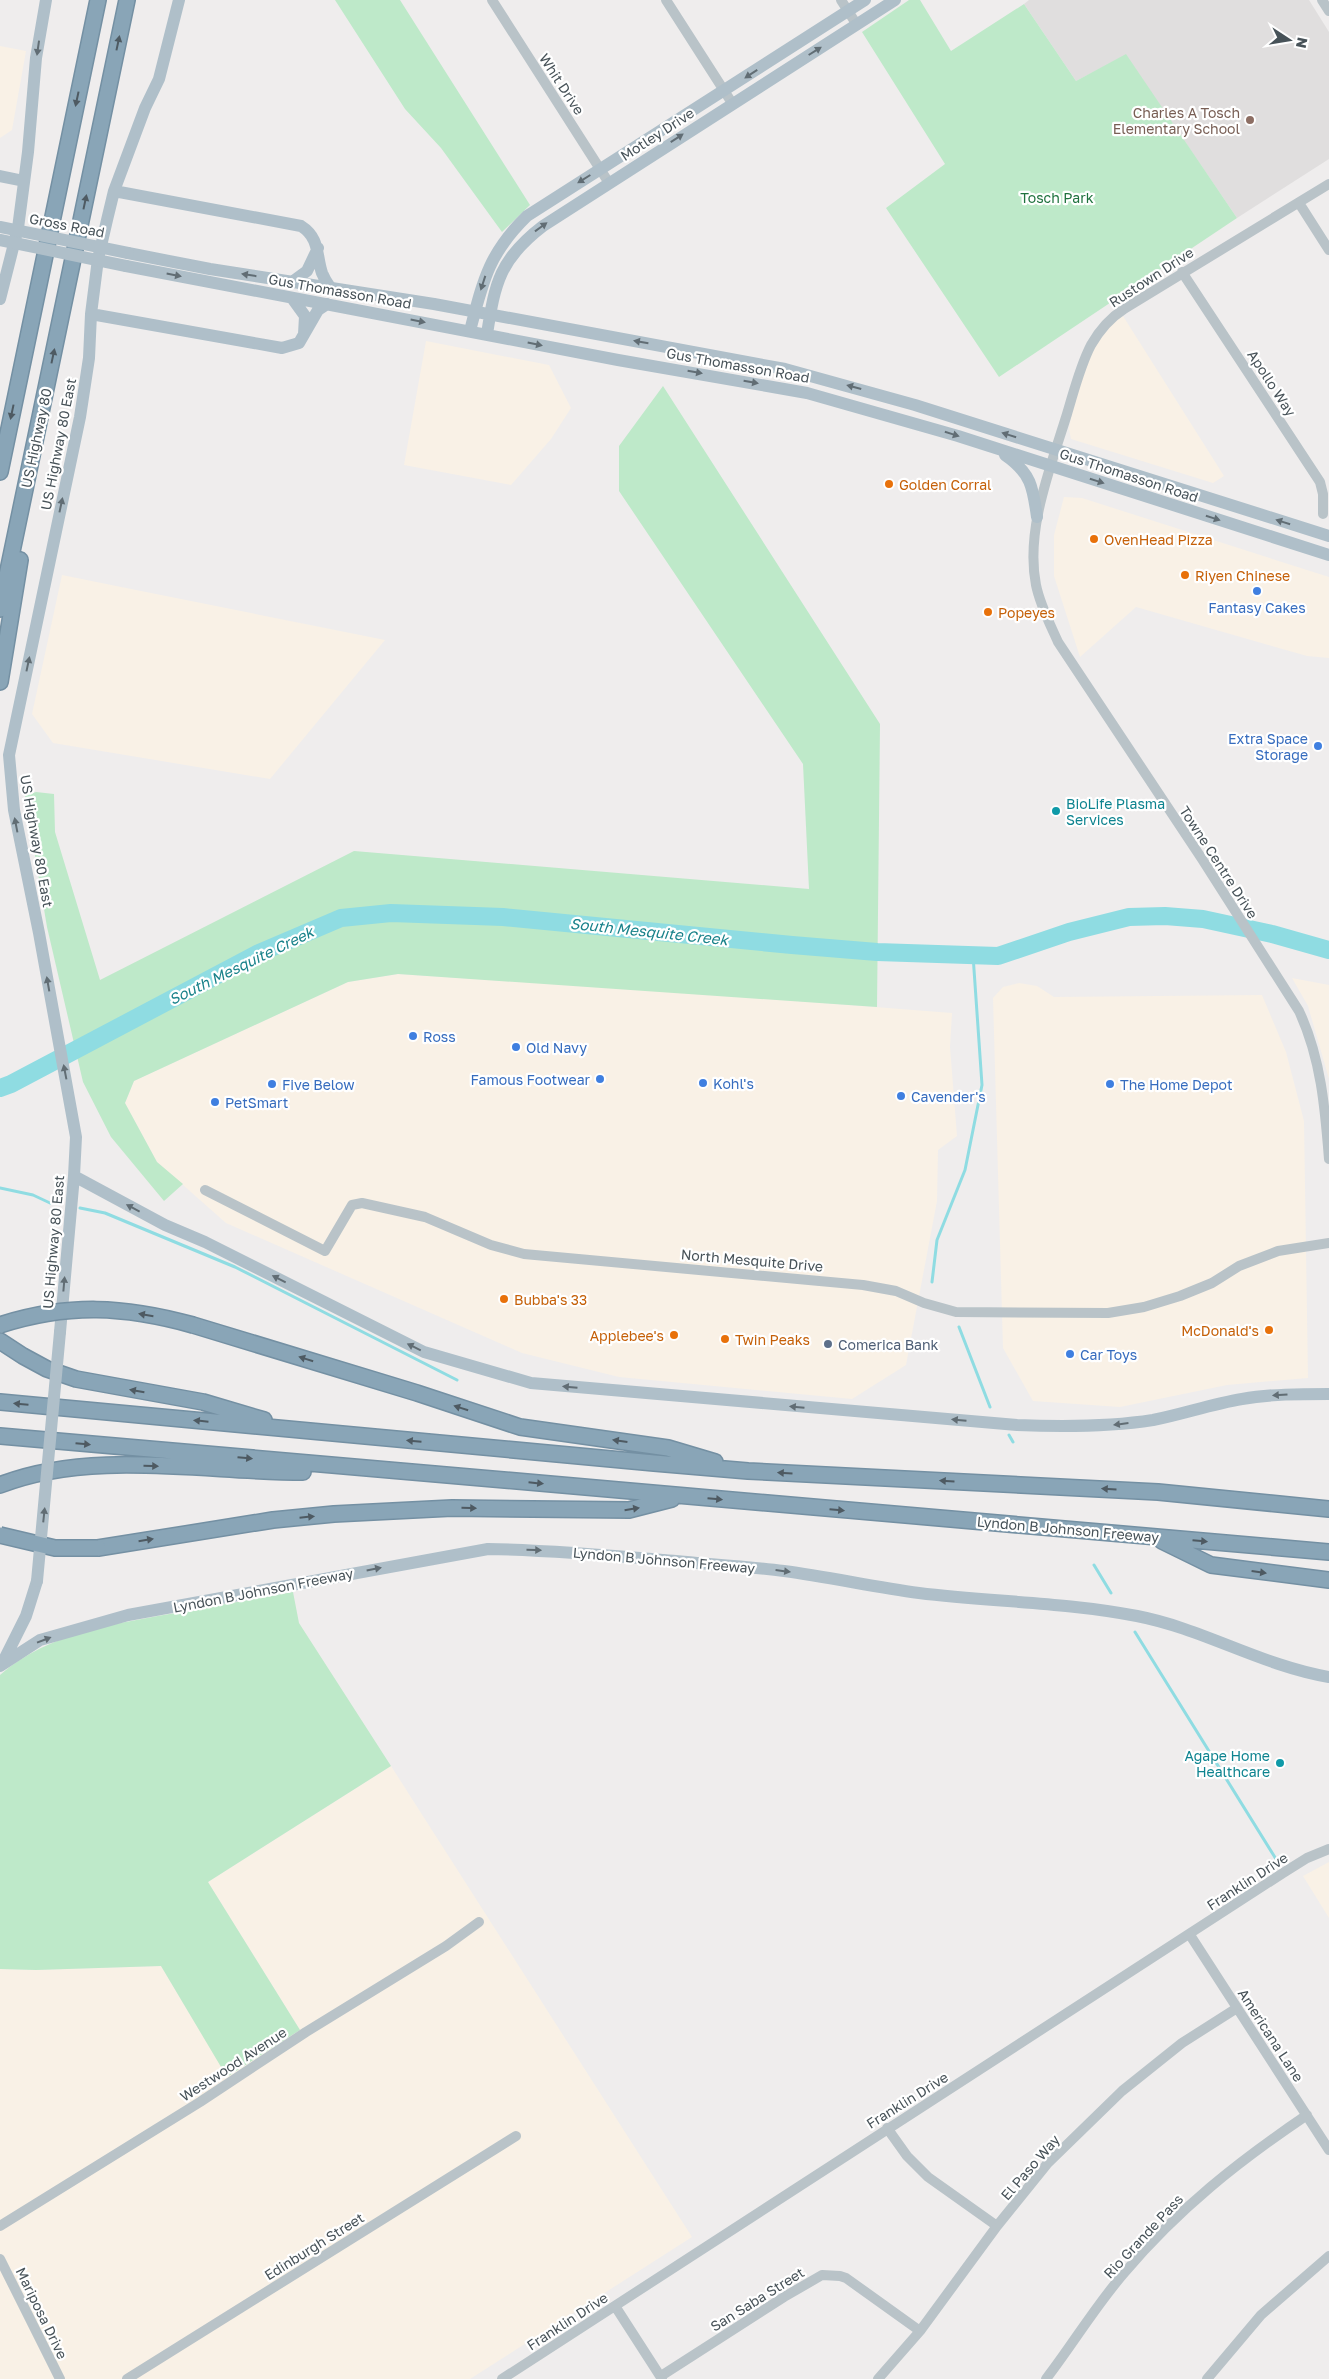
<svg xmlns="http://www.w3.org/2000/svg" width="1329" height="2379" viewBox="0 0 1329 2379" font-family="'Golos Text',sans-serif">
<style>
.commercial{fill:#f9f1e6}
.education{fill:#e0dede}
.green{fill:#bee9c9}
.lines{fill:none;stroke-linecap:round;stroke-linejoin:round}
.stream{stroke:#8fdce2;stroke-width:3}
.river{stroke:#8fdce2;stroke-width:18}
.highway-casing{stroke:#7490a3;stroke-width:18}
.minor{stroke:#b9c3c8;stroke-width:10}
.major{stroke:#afbfc9;stroke-width:12}
.highway{stroke:#89a5b7;stroke-width:15}
.highway-bridge-casing{stroke:#7490a3;stroke-width:18;stroke-linecap:butt}
.major-bridge{stroke:#afbfc9;stroke-width:12}
.highway-bridge{stroke:#89a5b7;stroke-width:15}
.oneway{fill:#4e5a62}
.oneway2{fill:#616d74}
.education-dot{fill:#8d6e63;stroke:#fff;stroke-width:2}
.food-dot{fill:#e8710a;stroke:#fff;stroke-width:2}
.shop-dot{fill:#3f7fe0;stroke:#fff;stroke-width:2}
.culture-dot{fill:#0f9aa8;stroke:#fff;stroke-width:2}
.service-dot{fill:#5c6f8a;stroke:#fff;stroke-width:2}
.labels{text-anchor:middle;dominant-baseline:central;stroke-width:4.5;stroke-linejoin:round;paint-order:stroke}
.street-label{font-size:14px;fill:#475258;stroke:#fff}
.education-label{font-size:14px;fill:#785e54;stroke:#fff;text-anchor:end}
.park-label{font-size:14px;fill:#1f723e;stroke:#fff}
.food-label{font-size:14px;fill:#c56008;stroke:#fff;text-anchor:start}
.shop-label{font-size:14px;fill:#366cbe;stroke:#fff;text-anchor:start}
.culture-label{font-size:14px;fill:#0d838f;stroke:#fff;text-anchor:start}
.service-label{font-size:14px;fill:#4e5e75;stroke:#fff;text-anchor:start}
.water-label{font-size:15px;font-style:italic;fill:#19828a;stroke:#fff}
</style>
<rect width="100%" height="100%" fill="#efeded"/>
<path class="commercial" d="M0 46 26 51 12 130 0 138Z
M1123 316 1224 476 1213 483 1071 439 1069 429 1074 401 1087 358 1111 324Z
M426 341 549 365 571 408 551 439 511 485 404 465Z
M1064 497 1082 498 1329 577V658L1307 656 1136 607 1080 657 1054 576V535Z
M62 575 136 590 385 640 270 779 53 743 32 714Z
M398 974 694 993 952 1013 950 1047 957 1136 938 1150 937 1201 906 1365 852 1399 619 1377 522 1353 226 1223 157 1162 125 1103 134 1081 348 982Z
M1292 978 1329 985V1079L1308 1006Z
M1019 983 1037 986 1054 997 1262 995 1286 1052 1304 1121 1308 1378 1227 1385 1120 1407 1033 1401 1003 1348 993 998 1003 987Z
M391 1766 692 2237 470 2379H0V1969L36 1970 161 1966 227 2076 300 2030 208 1882Z
M1329 1862V1918L1303 1876Z"/>
<path class="education" d="M1029 0H1309L1329 32V159L1237 218 1126 55 1076 81 1024 4Z"/>
<path class="green" d="M335 0H400L530 205 502 232 441 148 405 109Z
M909 0H920L951 51 1024 4 1076 81 1126 54 1237 218 999 377 886 208 945 164 862 32Z
M663 386 880 724 877 1007 398 974 348 982 134 1081 125 1103 157 1162 183 1184 164 1201 111 1137 83 1082 47 927 25 796 36 792 54 794 55 832 100 980 354 851 809 889 803 764 619 491V446Z
M293 1592 299 1623 391 1766 208 1882 300 2030 227 2077 161 1966 36 1970 0 1969V1675C48 1632 120 1623 181 1612 218 1605 256 1599 293 1592Z"/>
<g class="lines">
<path class="stream" d="M0 1188 33 1195 50 1203
M80 1208 105 1213 235 1267 457 1380
M932 1282 937 1240 965 1170 982 1085 973 955
M959 1327 990 1407
M1009 1435 1013 1442
M1094 1565 1111 1593
M1135 1632 1276 1859"/>
<path class="river" d="M0 1088 11 1084 259 953 341 918 391 913 503 917 792 945 877 952 998 956 1069 932 1129 917 1165 916 1203 919 1272 934 1329 950"/>
<g class="highway-casing">
<path id="highway" d="M0 472 98 0
M0 609 127 0
M0 682 20 560
M193 1325 417 1393 520 1427 668 1448 715 1462
M0 1341 23 1356 47 1369 76 1379 203 1402 264 1420
M0 1402 654 1463 748 1471 1158 1492 1329 1509
M0 1436 1329 1552
M0 1485C91 1449 207 1472 303 1472
M1162 1541 1211 1565 1329 1580
M98 1548 273 1520 334 1514 452 1508 629 1510 672 1499"/>
</g>
<path class="minor" d="M492 0 609 183
M666 0 732 103
M841 0 857 25
M1322 0 1329 11
M1329 184 1124 309C1110 318 1099 331 1091 345 1080 366 1074 391 1067 414 1051 466 1025 530 1036 585 1040 605 1050 624 1058 642L1202 859 1299 1011C1321 1058 1325 1108 1329 1159
M1299 203 1329 250
M1182 272 1320 482 1323 494V514
M205 1190 325 1251 352 1205 362 1203 425 1217 491 1245 524 1254 863 1285 896 1291 924 1303 956 1312 1108 1313 1144 1307 1180 1296 1212 1283 1239 1266 1278 1251 1329 1243
M1190 1935 1329 2150
M887 2128 907 2156 928 2177 997 2226
M0 2226 200 2102 306 2032 446 1946 479 1922
M0 2259 60 2379
M615 2306 662 2379
M661 2376 784 2297 822 2275 840 2276 846 2278 920 2331
M127 2379 516 2136
M502 2379 1283 1873 1307 1858 1329 1849
M878 2379 920 2331 997 2226 1047 2164 1122 2091 1182 2043 1237 2008
M1046 2379C1073 2344 1096 2305 1125 2272 1178 2209 1239 2161 1307 2115
M1207 2379 1261 2315 1329 2256"/>
<path class="major" d="M0 176 24 181
M114 191 301 226C320 238 316 255 322 273 324 278 327 283 330 287
M128 253 210 269 434 304 785 369 915 405 1329 536
M126 266 618 360 807 393 958 436 1329 555
M292 282 307 271 318 248
M292 298 305 316 304 334
M0 299 18 228 28 152 36 58 46 0
M91 314 282 348 299 343 318 310 327 304
M470 331C483 280 489 253 527 216L865 0
M487 334C495 282 500 259 543 226L895 0
M1005 455C1031 473 1033 487 1037 517
M74 1176 165 1225 205 1242 424 1352 531 1383 1017 1425C1063 1427 1108 1427 1153 1420 1183 1414 1212 1404 1242 1399 1270 1394 1300 1394 1329 1394
M60 1332 74 1176 76 1137 39 933 14 810 9 755 80 417 89 358 91 314 98 259 107 220 114 191 145 108 159 79 179 0
M2 1664 26 1616 37 1581
M0 1666 40 1640 128 1615 488 1549C547 1550 605 1555 664 1560 704 1564 744 1566 784 1571 829 1577 874 1587 919 1593 992 1602 1065 1602 1137 1616 1204 1629 1260 1665 1329 1677"/>
<use href="#highway" class="highway"/>
<g class="highway-bridge-casing">
<path id="highway-bridge" d="M0 1325C69 1303 124 1306 193 1325
M0 1535 55 1548H98"/>
</g>
<path class="major-bridge" d="M0 227 128 253
M0 240 126 266
M37 1581 60 1332"/>
<use href="#highway-bridge" class="highway-bridge"/>
</g>
<defs><path id="oneway-solid" d="M-6-.8H1V-3.2L6.5 0L1 3.2V.8H-6Z" transform="scale(1.25)"/></defs>
<g class="oneway">
<use href="#oneway-solid" transform="translate(118 43) rotate(-78)"/>
<use href="#oneway-solid" transform="translate(77 99) rotate(102)"/>
<use href="#oneway-solid" transform="translate(85 202) rotate(-78)"/>
<use href="#oneway-solid" transform="translate(53 356) rotate(-78)"/>
<use href="#oneway-solid" transform="translate(12 412) rotate(102)"/>
<use href="#oneway-solid" transform="translate(146 1315) rotate(-170)"/>
<use href="#oneway-solid" transform="translate(306 1359) rotate(-163)"/>
<use href="#oneway-solid" transform="translate(137 1391) rotate(-170)"/>
<use href="#oneway-solid" transform="translate(21 1404) rotate(-175)"/>
<use href="#oneway-solid" transform="translate(461 1408) rotate(-162)"/>
<use href="#oneway-solid" transform="translate(201 1421) rotate(-174)"/>
<use href="#oneway-solid" transform="translate(414 1441) rotate(-175)"/>
<use href="#oneway-solid" transform="translate(620 1441) rotate(-172)"/>
<use href="#oneway-solid" transform="translate(83 1444) rotate(5)"/>
<use href="#oneway-solid" transform="translate(245 1458) rotate(5)"/>
<use href="#oneway-solid" transform="translate(151 1466) rotate(1)"/>
<use href="#oneway-solid" transform="translate(785 1473) rotate(-177)"/>
<use href="#oneway-solid" transform="translate(947 1481) rotate(-177)"/>
<use href="#oneway-solid" transform="translate(536 1483) rotate(6)"/>
<use href="#oneway-solid" transform="translate(1109 1489) rotate(-177)"/>
<use href="#oneway-solid" transform="translate(715 1499) rotate(5)"/>
<use href="#oneway-solid" transform="translate(469 1508) rotate(1)"/>
<use href="#oneway-solid" transform="translate(632 1509) rotate(-9)"/>
<use href="#oneway-solid" transform="translate(837 1510) rotate(5)"/>
<use href="#oneway-solid" transform="translate(307 1517) rotate(-6)"/>
<use href="#oneway-solid" transform="translate(146 1540) rotate(-9)"/>
<use href="#oneway-solid" transform="translate(1200 1541) rotate(5)"/>
<use href="#oneway-solid" transform="translate(1259 1572) rotate(8)"/>
</g>
<g class="oneway2">
<use href="#oneway-solid" transform="translate(38 48) rotate(98)"/>
<use href="#oneway-solid" transform="translate(815 51) rotate(-32)"/>
<use href="#oneway-solid" transform="translate(751 74) rotate(147)"/>
<use href="#oneway-solid" transform="translate(677 138) rotate(-33)"/>
<use href="#oneway-solid" transform="translate(584 179) rotate(148)"/>
<use href="#oneway-solid" transform="translate(541 227) rotate(-36)"/>
<use href="#oneway-solid" transform="translate(174 275) rotate(11)"/>
<use href="#oneway-solid" transform="translate(249 275) rotate(-171)"/>
<use href="#oneway-solid" transform="translate(483 283) rotate(108)"/>
<use href="#oneway-solid" transform="translate(418 321) rotate(11)"/>
<use href="#oneway-solid" transform="translate(641 342) rotate(-170)"/>
<use href="#oneway-solid" transform="translate(535 344) rotate(12)"/>
<use href="#oneway-solid" transform="translate(695 372) rotate(10)"/>
<use href="#oneway-solid" transform="translate(751 382) rotate(10)"/>
<use href="#oneway-solid" transform="translate(854 387) rotate(-165)"/>
<use href="#oneway-solid" transform="translate(952 434) rotate(17)"/>
<use href="#oneway-solid" transform="translate(1009 435) rotate(-162)"/>
<use href="#oneway-solid" transform="translate(1097 481) rotate(18)"/>
<use href="#oneway-solid" transform="translate(61 505) rotate(-78)"/>
<use href="#oneway-solid" transform="translate(1213 518) rotate(18)"/>
<use href="#oneway-solid" transform="translate(1283 522) rotate(-162)"/>
<use href="#oneway-solid" transform="translate(28 664) rotate(-78)"/>
<use href="#oneway-solid" transform="translate(16 825) rotate(-101)"/>
<use href="#oneway-solid" transform="translate(48 984) rotate(-100)"/>
<use href="#oneway-solid" transform="translate(65 1072) rotate(-101)"/>
<use href="#oneway-solid" transform="translate(133 1208) rotate(-152)"/>
<use href="#oneway-solid" transform="translate(279 1279) rotate(-153)"/>
<use href="#oneway-solid" transform="translate(64 1284) rotate(-85)"/>
<use href="#oneway-solid" transform="translate(414 1347) rotate(-154)"/>
<use href="#oneway-solid" transform="translate(570 1387) rotate(-175)"/>
<use href="#oneway-solid" transform="translate(1280 1395) rotate(176)"/>
<use href="#oneway-solid" transform="translate(797 1407) rotate(-175)"/>
<use href="#oneway-solid" transform="translate(959 1420) rotate(-175)"/>
<use href="#oneway-solid" transform="translate(1121 1424) rotate(173)"/>
<use href="#oneway-solid" transform="translate(44 1515) rotate(-84)"/>
<use href="#oneway-solid" transform="translate(534 1550) rotate(1)"/>
<use href="#oneway-solid" transform="translate(374 1569) rotate(-11)"/>
<use href="#oneway-solid" transform="translate(783 1571) rotate(7)"/>
<use href="#oneway-solid" transform="translate(44 1640) rotate(-21)"/>
</g>
<circle class="education-dot" cx="1250" cy="120" r="5"/>
<g class="food-dot">
<circle cx="889" cy="484" r="5"/>
<circle cx="1094" cy="539" r="5"/>
<circle cx="1185" cy="575" r="5"/>
<circle cx="988" cy="612" r="5"/>
<circle cx="504" cy="1299" r="5"/>
<circle cx="1269" cy="1330" r="5"/>
<circle cx="674" cy="1335" r="5"/>
<circle cx="725" cy="1339" r="5"/>
</g>
<g class="shop-dot">
<circle cx="1257" cy="591" r="5"/>
<circle cx="1318" cy="746" r="5"/>
<circle cx="413" cy="1036" r="5"/>
<circle cx="516" cy="1047" r="5"/>
<circle cx="600" cy="1079" r="5"/>
<circle cx="703" cy="1083" r="5"/>
<circle cx="272" cy="1084" r="5"/>
<circle cx="1110" cy="1084" r="5"/>
<circle cx="901" cy="1096" r="5"/>
<circle cx="215" cy="1102" r="5"/>
<circle cx="1070" cy="1354" r="5"/>
</g>
<g class="culture-dot">
<circle cx="1056" cy="811" r="5"/>
<circle cx="1280" cy="1763" r="5"/>
</g>
<circle class="service-dot" cx="828" cy="1344" r="5"/>
<g class="labels">
<g class="street-label">
<text transform="translate(562 84) rotate(57)">Whit Drive</text>
<text transform="translate(657 134) rotate(-33)">Motley Drive</text>
<text transform="translate(67 225) rotate(11)">Gross Road</text>
<text transform="translate(1151 277) rotate(-33)">Rustown Drive</text>
<text transform="translate(340 291) rotate(10)">Gus Thomasson Road</text>
<text transform="translate(738 365) rotate(10)">Gus Thomasson Road</text>
<text transform="translate(1272 383) rotate(57)">Apollo Way</text>
<text transform="translate(36 438) rotate(-78)">US Highway 80</text>
<text transform="translate(58 444) rotate(-79)">US Highway 80 East</text>
<text transform="translate(1129 475) rotate(18)">Gus Thomasson Road</text>
<text transform="translate(37 841) rotate(80)">US Highway 80 East</text>
<text transform="translate(1219 862) rotate(57)">Towne Centre Drive</text>
<text transform="translate(53 1242) rotate(-85)">US Highway 80 East</text>
<text transform="translate(752 1260) rotate(5)">North Mesquite Drive</text>
<text transform="translate(1068 1529) rotate(5)">Lyndon B Johnson Freeway</text>
<text transform="translate(664 1560) rotate(5)">Lyndon B Johnson Freeway</text>
<text transform="translate(263 1590) rotate(-11)">Lyndon B Johnson Freeway</text>
<text transform="translate(1247 1881) rotate(-33)">Franklin Drive</text>
<text transform="translate(1271 2035) rotate(57)">Americana Lane</text>
<text transform="translate(233 2064) rotate(-33)">Westwood Avenue</text>
<text transform="translate(907 2100) rotate(-32)">Franklin Drive</text>
<text transform="translate(1030 2167) rotate(-49)">El Paso Way</text>
<text transform="translate(1143 2236) rotate(-47)">Rio Grande Pass</text>
<text transform="translate(314 2246) rotate(-32)">Edinburgh Street</text>
<text transform="translate(757 2299) rotate(-32)">San Saba Street</text>
<text transform="translate(42 2313) rotate(64)">Mariposa Drive</text>
<text transform="translate(567 2321) rotate(-33)">Franklin Drive</text>
</g>
<g class="education-label">
<text x="1240" y="112">Charles A Tosch<tspan x="1240" dy="16">Elementary School</tspan></text>
</g>
<g class="park-label">
<text x="1057" y="197">Tosch Park</text>
</g>
<g class="food-label">
<text x="899" y="484">Golden Corral</text>
<text x="1104" y="539">OvenHead Pizza</text>
<text x="1195" y="575">Riyen Chinese</text>
<text x="998" y="612">Popeyes</text>
<text x="514" y="1299">Bubba's 33</text>
<text x="1259" y="1330" text-anchor="end">McDonald's</text>
<text x="664" y="1335" text-anchor="end">Applebee's</text>
<text x="735" y="1339">Twin Peaks</text>
</g>
<g class="shop-label">
<text x="1257" y="607" text-anchor="middle">Fantasy Cakes</text>
<text x="1308" y="738" text-anchor="end">Extra Space<tspan x="1308" dy="16">Storage</tspan></text>
<text x="423" y="1036">Ross</text>
<text x="526" y="1047">Old Navy</text>
<text x="590" y="1079" text-anchor="end">Famous Footwear</text>
<text x="713" y="1083">Kohl's</text>
<text x="282" y="1084">Five Below</text>
<text x="1120" y="1084">The Home Depot</text>
<text x="911" y="1096">Cavender's</text>
<text x="225" y="1102">PetSmart</text>
<text x="1080" y="1354">Car Toys</text>
</g>
<g class="culture-label">
<text x="1066" y="803">BioLife Plasma<tspan x="1066" dy="16">Services</tspan></text>
<text x="1270" y="1755" text-anchor="end">Agape Home<tspan x="1270" dy="16">Healthcare</tspan></text>
</g>
<g class="service-label">
<text x="838" y="1344">Comerica Bank</text>
</g>
<g class="water-label">
<text transform="translate(649 931) rotate(6)">South Mesquite Creek</text>
<text transform="translate(241 965) rotate(-26)">South Mesquite Creek</text>
</g>
</g>
<g transform="translate(1289 40) rotate(102)" stroke="#ffffff" stroke-width="4" paint-order="stroke">
<path d="M0-4L9 19L0 12L-9 19Z" fill="#475258"/>
<text y="-8" font-size="14" font-weight="bold" text-anchor="middle" fill="#475258">N</text>
</g>
</svg>
